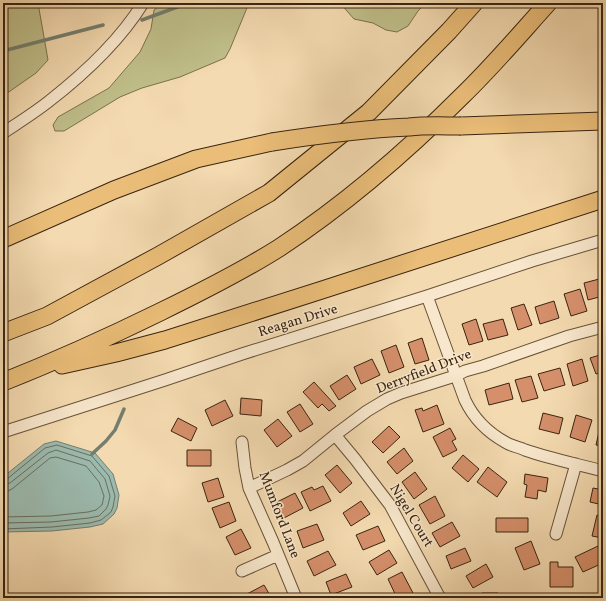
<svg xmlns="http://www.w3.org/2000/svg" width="606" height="601" viewBox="0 0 606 601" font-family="Vollkorn,serif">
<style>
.green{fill:#bfbe89;stroke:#7c714c}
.water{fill:#9cbaae;stroke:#747e6f}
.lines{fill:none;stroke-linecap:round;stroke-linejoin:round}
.shore{stroke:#6a6f5f;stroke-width:1}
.stream{stroke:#747e6f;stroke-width:3.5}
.building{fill:#d58f6b;stroke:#392410}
.minor-casing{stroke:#685238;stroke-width:13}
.highway-casing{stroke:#392410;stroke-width:19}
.minor{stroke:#f8e7cc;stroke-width:11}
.highway{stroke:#eabd78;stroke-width:17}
.highway-bridge-casing{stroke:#392410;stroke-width:19;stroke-linecap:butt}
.highway-bridge{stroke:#eabd78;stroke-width:17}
.labels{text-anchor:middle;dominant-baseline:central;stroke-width:3;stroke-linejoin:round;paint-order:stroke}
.street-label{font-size:14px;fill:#392410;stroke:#f8e7cc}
</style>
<rect width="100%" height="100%" fill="#f4dab0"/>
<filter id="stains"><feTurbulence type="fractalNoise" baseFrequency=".005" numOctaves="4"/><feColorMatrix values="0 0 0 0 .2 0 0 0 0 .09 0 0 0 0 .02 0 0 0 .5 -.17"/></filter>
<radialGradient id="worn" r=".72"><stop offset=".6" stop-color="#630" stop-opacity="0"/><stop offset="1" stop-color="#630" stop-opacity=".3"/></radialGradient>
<path class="green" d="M3 3H38L48 60 36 73 3 96Z
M163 3H249L230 49 225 58 180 77 142 88 120 97 64 131H55L53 125 58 117 109 88 140 52 151 29 154 10Z
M340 3H426L418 11 408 26 397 32 386 30 373 23 354 19Z"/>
<path class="water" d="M56 441 95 453 113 474 119 495 117 508 114 514 103 524 90 527 52 531 3 532V477L44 444Z"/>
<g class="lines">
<path class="shore" d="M3 480 7 479 45 448 57 445 92 456 109 476 115 496 113 507 111 512 101 520 90 523 52 527 3 529
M3 485 10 483 48 453 56 450 90 461 105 479 110 496 108 505 106 509 99 516 89 518 51 522 3 523
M3 491H8L12 489 50 458 56 457 86 466 99 482 104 496 102 505 96 510 88 512 51 516 3 517"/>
<path class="stream" d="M142 20 180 6 184 3
M3 51 103 25
M92 454 106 441 115 430 124 409"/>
</g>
<path class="building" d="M603 278V296L588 300 584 283Z
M580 289 587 311 571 316 564 294Z
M554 301 559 318 540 324 535 307Z
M524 304 532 325 518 330 511 308Z
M476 319 483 341 469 345 462 324Z
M503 319 508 335 488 340 483 324Z
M422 338 429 360 415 364 408 343Z
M396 345 404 367 389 373 381 351Z
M603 354V372L596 374 590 358Z
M372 359 380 375 361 384 354 367Z
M582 359 588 381 573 386 567 364Z
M560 368 565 385 544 391 538 374Z
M347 375 356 389 339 400 330 386Z
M531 376 538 398 522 402 515 380Z
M314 382 336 406 329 411 322 404 318 408 303 392Z
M509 383 513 399 489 405 485 390Z
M241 398 262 400 261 416 240 414Z
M225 400 233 416 212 426 205 410Z
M300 404 313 424 300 432 287 412Z
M437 405 444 424 423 432 415 410 422 408 423 411Z
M543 413 563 418 559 434 539 429Z
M576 415 592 420 585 442 570 437Z
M178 418 197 428 191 441 171 431Z
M278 419 292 436 277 447 264 430Z
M601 423H603V446L596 445Z
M389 426 400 437 383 453 372 442Z
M450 428 456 439 452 441 457 450 443 457 433 437Z
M404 448 413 461 397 474 387 462Z
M187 450H211V466H187Z
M463 455 479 469 468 482 452 468Z
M337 465 352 483 340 493 325 475Z
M488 467 507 482 497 497 477 482Z
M415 472 427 489 414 499 402 482Z
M525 474 548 478 546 492 538 490 537 499 525 497 527 485 524 484Z
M218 478 224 497 208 502 202 483Z
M323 486 331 501 310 511 301 492 312 487 314 490Z
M593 488 603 490V505L590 502Z
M295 493 303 508 284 518 277 502Z
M435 496 445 516 430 524 419 505Z
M361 501 370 514 351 526 343 513Z
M229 502 236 521 220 528 212 508Z
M597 515 603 516V538L592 536Z
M496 518H528V532H496Z
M452 522 460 536 440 547 432 533Z
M317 524 324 540 303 548 297 531Z
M378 526 385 541 363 550 356 535Z
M241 529 251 548 235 555 226 537Z
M531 541 540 564 524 570 515 548Z
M598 546 603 557V563L583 572 575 557Z
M465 548 471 561 451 569 446 556Z
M389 550 397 563 377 575 369 562Z
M328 551 336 565 314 576 307 561Z
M550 562H558V567H573V587H550Z
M486 564 493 577 473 588 466 576Z
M402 572 413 593 403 598H397L388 579Z
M346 574 352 587 331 595 326 582Z
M264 585 271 597 269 598H250L247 594Z
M482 593H498V598H482Z"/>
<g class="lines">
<g class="minor-casing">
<path id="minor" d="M3 133C18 123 34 113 48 102 84 74 119 42 143 3
M427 296 465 400C474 419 487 432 505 442 511 446 519 447 525 450 551 459 577 464 603 471
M3 432 165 380 242 354 427 296 532 261 603 240
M335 435 355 459 390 505 440 598
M242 442 245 468 249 488 273 542 296 598
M249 488 287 470 303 461 335 435 367 411 387 399 401 393 455 376 465 371 483 366 569 336 603 327
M556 534 576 464
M242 571 278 555"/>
</g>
<g class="highway-casing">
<path id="highway" d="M461 126 603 121
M3 239 114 190 196 159 272 142
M3 333 47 316 158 256 269 193 369 112 449 31 474 3
M62 365 116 353 165 340 322 290 603 199
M3 382C56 361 109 337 160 312 201 292 241 272 279 248 346 204 407 151 463 95 493 66 520 34 548 3"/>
</g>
<use href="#minor" class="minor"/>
<use href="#highway" class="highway"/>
<g class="highway-bridge-casing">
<path id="highway-bridge" d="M272 142C317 135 363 129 409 127 426 125 444 126 461 126"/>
</g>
<use href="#highway-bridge" class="highway-bridge"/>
</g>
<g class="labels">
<g class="street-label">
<text transform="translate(298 321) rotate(-17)">Reagan Drive</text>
<text transform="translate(424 372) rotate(-21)">Derryfield Drive</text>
<text transform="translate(279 515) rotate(69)">Mumford Lane</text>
<text transform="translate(411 516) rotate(59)">Nigel Court</text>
</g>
</g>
<rect width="606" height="601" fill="none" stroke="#f4dab0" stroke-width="16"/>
<rect x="4" y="4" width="598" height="593" fill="none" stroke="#392410" stroke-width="2"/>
<rect x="8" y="8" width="590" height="585" fill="none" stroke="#392410"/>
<rect width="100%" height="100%" filter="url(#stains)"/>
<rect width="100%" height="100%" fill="url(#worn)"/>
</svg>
